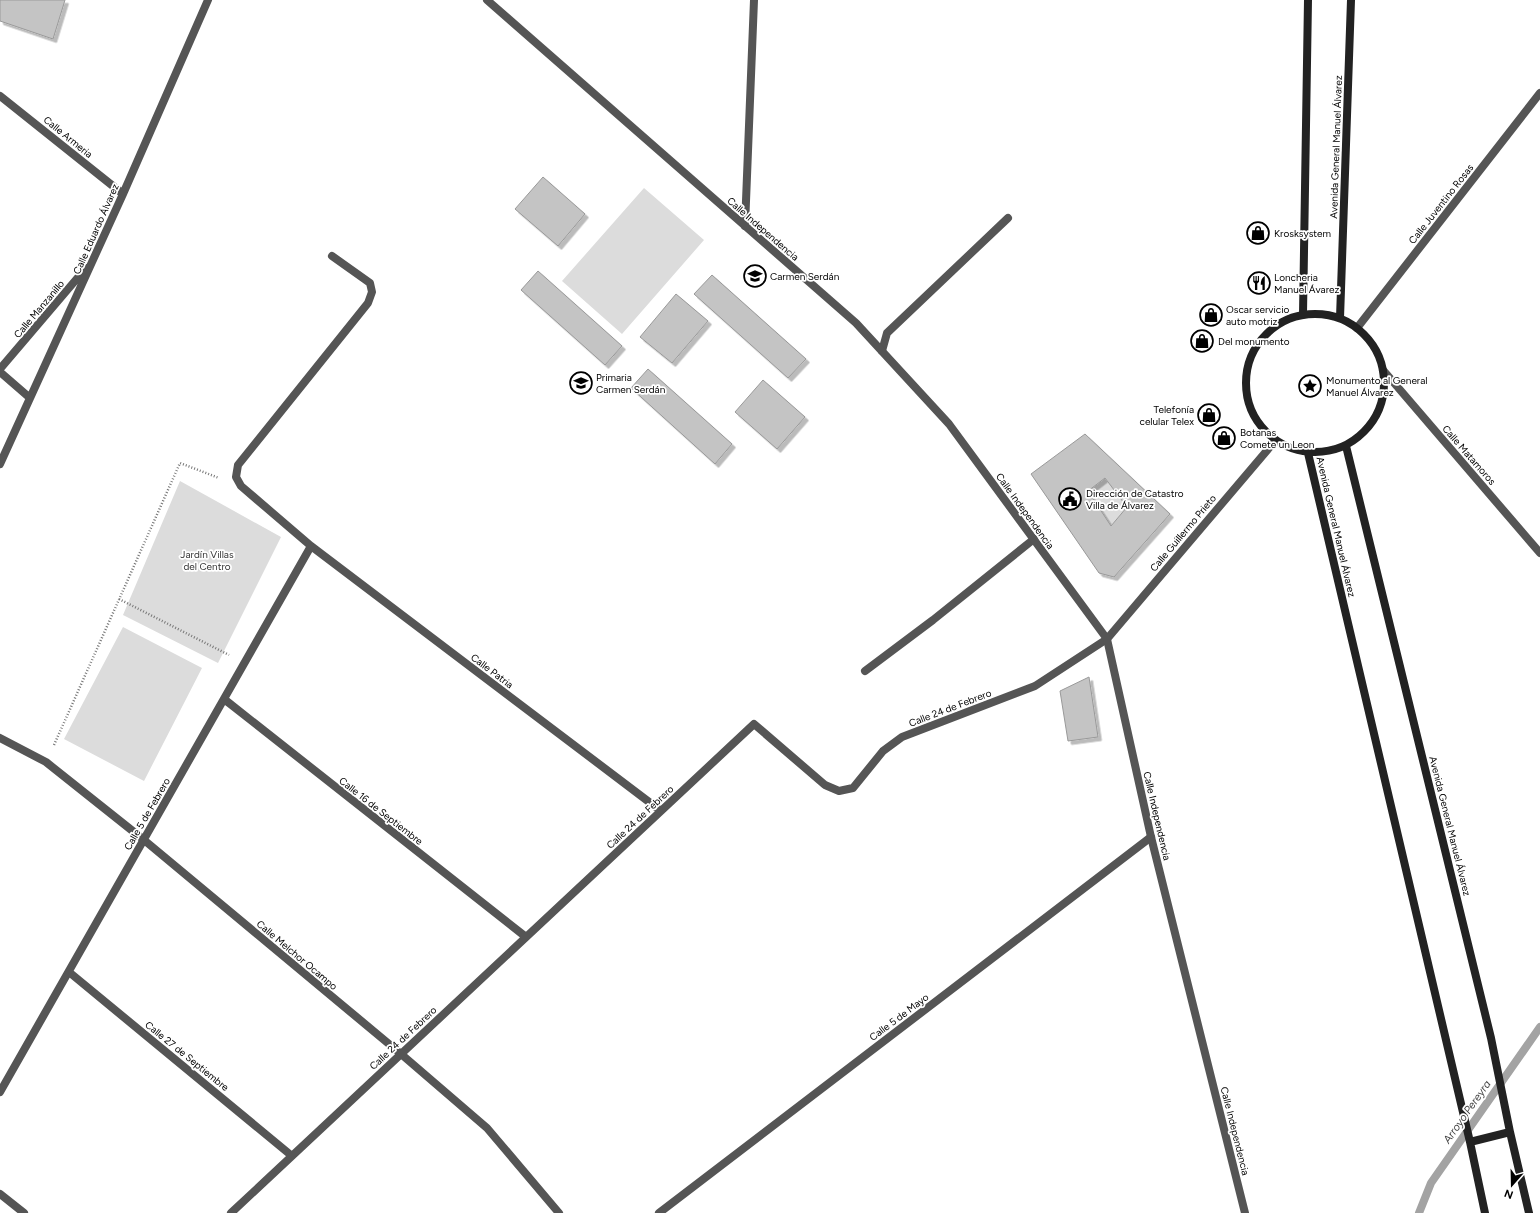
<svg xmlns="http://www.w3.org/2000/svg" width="1540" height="1213" viewBox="0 0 1540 1213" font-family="Figtree,sans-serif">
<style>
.green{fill:#dcdcdc}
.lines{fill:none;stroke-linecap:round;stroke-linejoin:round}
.stream{stroke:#a3a3a3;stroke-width:8}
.building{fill:#c4c4c4;stroke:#999;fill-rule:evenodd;filter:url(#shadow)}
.path{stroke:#777;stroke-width:2.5;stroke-dasharray:1 2;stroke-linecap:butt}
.service{stroke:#555;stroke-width:8}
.minor{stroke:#555;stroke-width:8}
.tertiary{stroke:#555;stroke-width:8}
.secondary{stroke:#222;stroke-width:8}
.labels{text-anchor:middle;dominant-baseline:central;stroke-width:3.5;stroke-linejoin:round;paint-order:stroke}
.street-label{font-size:10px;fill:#000;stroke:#fff}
.poi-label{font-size:10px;fill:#000;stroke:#fff;text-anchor:start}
.park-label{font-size:10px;fill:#333;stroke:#fff}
.water-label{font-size:11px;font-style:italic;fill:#444;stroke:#fff}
</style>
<defs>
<filter id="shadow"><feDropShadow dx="3.5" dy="3.5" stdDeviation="0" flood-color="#0004"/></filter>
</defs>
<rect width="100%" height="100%" fill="#fff"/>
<path class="green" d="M644 188 704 240 622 334 562 281Z
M1105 478 1127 507 1111 526 1088 491Z
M180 481 281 537 218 663 123 615Z
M123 627 202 668 144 781 64 739Z"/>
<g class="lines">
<path class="stream" d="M1419 1213 1431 1183 1540 1027"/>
</g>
<path class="building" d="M0 0H65L53 39 0 21Z
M543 177 585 214 558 246 515 209Z
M538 271 622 346 605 365 521 290Z
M712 275 806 359 788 378 694 294Z
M676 294 708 321 672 363 640 337Z
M648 369 732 444 715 464 631 388Z
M763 380 805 417 777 449 735 412Z
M1085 434 1170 514 1114 577 1099 573 1031 474ZM1105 478 1127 507 1111 526 1088 491Z
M1089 677 1098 737 1068 741 1060 691Z"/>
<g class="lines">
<path class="path" d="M119 599 229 655
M54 745 180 463 219 478"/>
<path class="service" d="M865 671 933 620 1034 539"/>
<path class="minor" d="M0 96 123 194
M745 226 754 0
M332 256 370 283 372 292 368 303 238 465 236 477 241 486 311 546 661 811
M1357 328 1540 93
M882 351 887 333 1008 218
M0 369 86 268
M1383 370 1540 553
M0 372 30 398
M0 464 123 194 208 0
M224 699 526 937
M0 738 46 762 144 840 401 1054 487 1128 559 1213
M69 972 292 1156
M0 1092 311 546
M0 1194 24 1213
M231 1213 754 724 825 785 839 791 853 788 883 751 902 737 1035 686 1107 639 1275 441
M659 1213 1151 837"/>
<path class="tertiary" d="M487 0 856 323 949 424 1107 639 1151 837 1245 1213"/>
<path class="secondary" d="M1246 383a69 69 0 1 1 138 0a69 69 0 1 1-138 0Z
M1303 314 1308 0
M1340 318 1351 0
M1346 446 1491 1038 1510 1132 1529 1213
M1308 453 1470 1142 1485 1213
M1470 1142 1510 1132"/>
</g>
<defs>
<g id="shop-ring" transform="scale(1.15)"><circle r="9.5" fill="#fff" stroke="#000" stroke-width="1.5"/><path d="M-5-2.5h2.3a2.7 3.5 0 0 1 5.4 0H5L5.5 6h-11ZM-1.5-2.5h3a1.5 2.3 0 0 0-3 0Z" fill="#000"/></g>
<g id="school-ring" transform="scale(1.15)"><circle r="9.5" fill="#fff" stroke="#000" stroke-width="1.5"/><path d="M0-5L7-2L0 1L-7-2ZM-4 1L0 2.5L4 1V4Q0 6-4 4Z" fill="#000"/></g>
<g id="restaurant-ring" transform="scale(1.15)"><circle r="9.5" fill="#fff" stroke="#000" stroke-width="1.5"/><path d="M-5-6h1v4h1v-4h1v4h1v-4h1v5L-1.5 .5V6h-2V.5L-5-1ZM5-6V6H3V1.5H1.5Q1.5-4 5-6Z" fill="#000"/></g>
<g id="sight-ring" transform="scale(1.15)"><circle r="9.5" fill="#fff" stroke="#000" stroke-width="1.5"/><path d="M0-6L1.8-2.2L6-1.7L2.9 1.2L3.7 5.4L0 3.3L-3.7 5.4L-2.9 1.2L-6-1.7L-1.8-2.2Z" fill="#000"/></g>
<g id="civic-ring" transform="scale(1.15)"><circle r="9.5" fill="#fff" stroke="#000" stroke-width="1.5"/><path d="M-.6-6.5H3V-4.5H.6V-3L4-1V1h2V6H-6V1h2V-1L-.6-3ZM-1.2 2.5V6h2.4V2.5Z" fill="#000"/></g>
</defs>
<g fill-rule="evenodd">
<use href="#shop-ring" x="1258" y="233"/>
<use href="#school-ring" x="755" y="276"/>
<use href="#restaurant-ring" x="1259" y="283"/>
<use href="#shop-ring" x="1211" y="315"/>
<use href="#shop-ring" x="1202" y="341"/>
<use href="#school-ring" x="581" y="383"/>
<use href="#sight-ring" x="1310" y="386"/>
<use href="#shop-ring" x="1209" y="415"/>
<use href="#shop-ring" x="1224" y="438"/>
<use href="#civic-ring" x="1070" y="499"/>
</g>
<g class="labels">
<g class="street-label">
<text transform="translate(68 137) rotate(39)">Calle Armeria</text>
<text transform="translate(1336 147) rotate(-88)">Avenida General Manuel Álvarez</text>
<text transform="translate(1441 204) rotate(-52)">Calle Juventino Rosas</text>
<text transform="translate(96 229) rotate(-66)">Calle Eduardo Álvarez</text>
<text transform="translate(763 229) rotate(41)">Calle Independencia</text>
<text transform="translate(39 309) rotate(-50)">Calle Manzanillo</text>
<text transform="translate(1469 455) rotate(49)">Calle Matamoros</text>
<text transform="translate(1025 511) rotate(54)">Calle Independencia</text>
<text transform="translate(1336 527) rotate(77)">Avenida General Manuel Álvarez</text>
<text transform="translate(1183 533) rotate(-50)">Calle Guillermo Prieto</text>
<text transform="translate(492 671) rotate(37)">Calle Patria</text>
<text transform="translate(950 708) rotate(-21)">Calle 24 de Febrero</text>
<text transform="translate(381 811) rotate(38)">Calle 16 de Septiembre</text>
<text transform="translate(147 814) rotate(-60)">Calle 5 de Febrero</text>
<text transform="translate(1157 816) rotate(77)">Calle Independencia</text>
<text transform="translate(640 817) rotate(-43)">Calle 24 de Febrero</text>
<text transform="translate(1450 826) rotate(76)">Avenida General Manuel Álvarez</text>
<text transform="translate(297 955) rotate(40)">Calle Melchor Ocampo</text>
<text transform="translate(899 1017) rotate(-37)">Calle 5 de Mayo</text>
<text transform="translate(403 1038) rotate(-43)">Calle 24 de Febrero</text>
<text transform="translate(187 1056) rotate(39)">Calle 27 de Septiembre</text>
<text transform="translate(1235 1131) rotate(76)">Calle Independencia</text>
</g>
<g class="poi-label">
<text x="1274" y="233">Krosksystem</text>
<text x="770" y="276">Carmen Serdán</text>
<text x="1274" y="277">Loncheria<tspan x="1274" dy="12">Manuel Ávarez</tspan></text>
<text x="1226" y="309">Oscar servicio<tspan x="1226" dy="12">auto motriz</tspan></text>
<text x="1218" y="341">Del monumento</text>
<text x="596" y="377">Primaria<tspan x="596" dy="12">Carmen Serdán</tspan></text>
<text x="1326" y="380">Monumento al General<tspan x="1326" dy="12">Manuel Álvarez</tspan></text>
<text x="1194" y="409" text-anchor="end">Telefonía<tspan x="1194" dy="12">celular Telex</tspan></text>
<text x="1240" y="432">Botanas<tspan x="1240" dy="12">Comete un Leon</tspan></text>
<text x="1086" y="493">Dirección de Catastro<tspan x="1086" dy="12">Villa de Álvarez</tspan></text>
</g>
<g class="park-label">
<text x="207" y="554">Jardín Villas<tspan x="207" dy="12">del Centro</tspan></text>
</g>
<g class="water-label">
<text transform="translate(1467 1112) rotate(-55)">Arroyo Pereyra</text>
</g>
</g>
<g transform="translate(1512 1185) rotate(200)" stroke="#ffffff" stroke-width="3" paint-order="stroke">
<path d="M0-3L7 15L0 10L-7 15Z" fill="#000000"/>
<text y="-6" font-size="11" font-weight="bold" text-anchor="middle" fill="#000000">N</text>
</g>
</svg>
